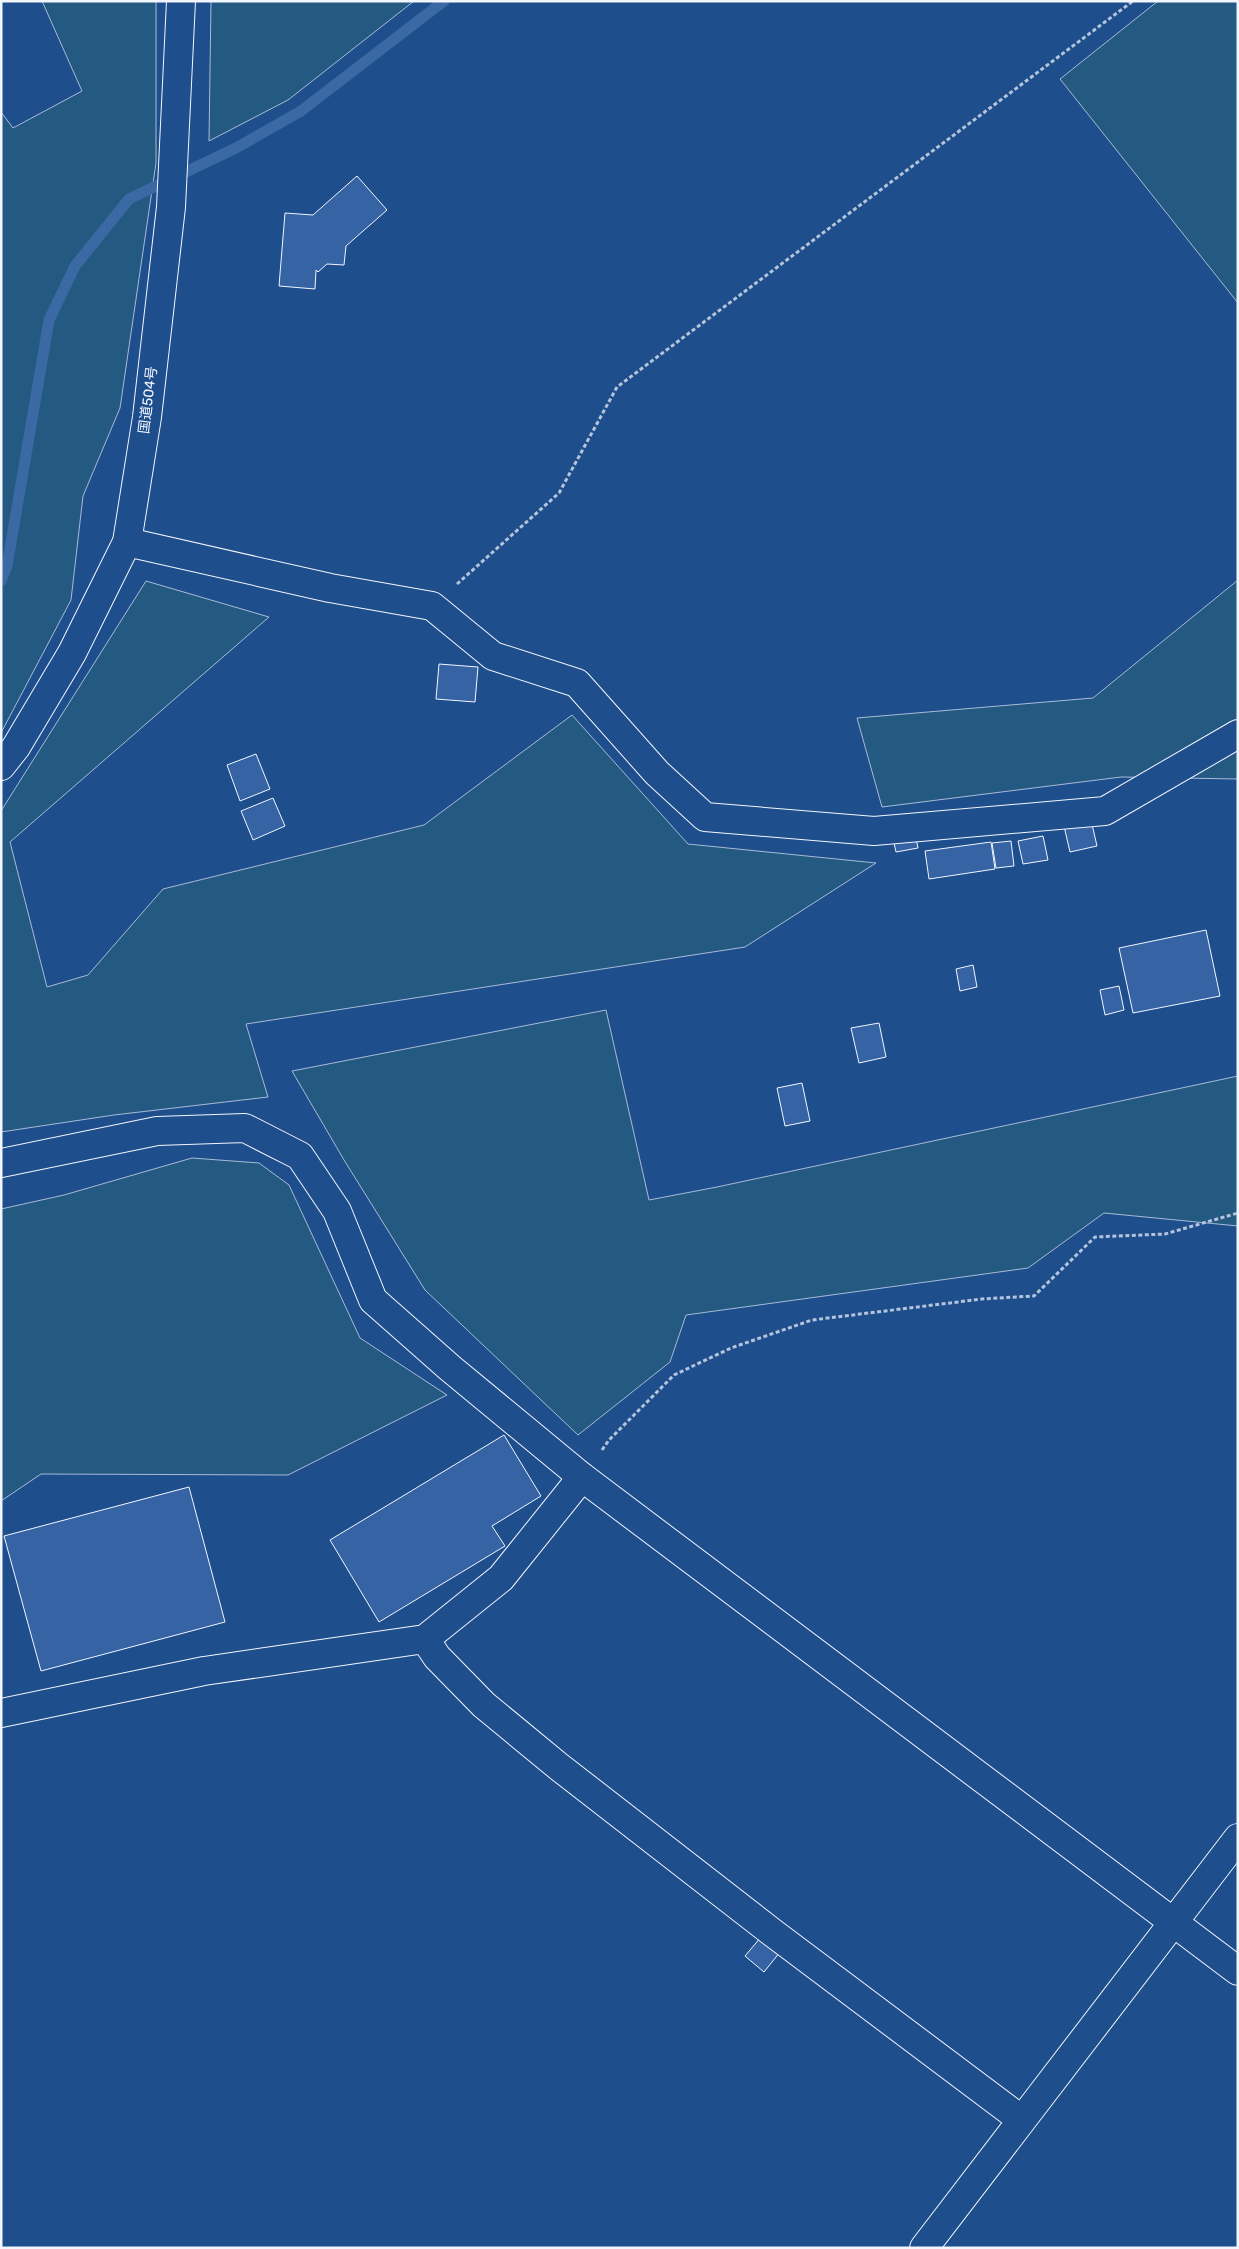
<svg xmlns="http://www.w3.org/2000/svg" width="1239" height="2249" viewBox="0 0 1239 2249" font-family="Rubik,'Noto Sans JP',sans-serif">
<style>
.green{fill:#245a82;stroke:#a8bbd7}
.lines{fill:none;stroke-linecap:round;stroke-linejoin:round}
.stream{stroke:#3b69a3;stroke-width:11}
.building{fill:#3563a3;stroke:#f2f6ff}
.street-casing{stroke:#f2f6ff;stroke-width:30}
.secondary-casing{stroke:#f2f6ff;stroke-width:30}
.highway-casing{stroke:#f2f6ff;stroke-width:30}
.path{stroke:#b3c4dc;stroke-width:3;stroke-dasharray:4 2.5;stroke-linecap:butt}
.street{stroke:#1f4e8c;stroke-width:28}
.secondary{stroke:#1f4e8c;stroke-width:28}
.highway{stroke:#1f4e8c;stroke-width:28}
.labels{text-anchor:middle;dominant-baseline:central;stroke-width:4;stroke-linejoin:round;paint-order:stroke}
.street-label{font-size:14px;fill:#f2f6ff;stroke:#1f4e8c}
</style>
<rect width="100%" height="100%" fill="#1f4e8c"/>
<path class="green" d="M42 1H156V163L120 408 83 496 71 600 1 733V112L13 128 82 91Z
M211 1H414L288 100 209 141Z
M1158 1H1238V303L1060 79Z
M1238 580V779L1121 777 882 807 857 718 1093 698Z
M146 581 269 617 10 842 47 987 88 975 163 889 424 825 572 715 688 844 876 863 745 947 246 1024 268 1097 114 1115 1 1132V811Z
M606 1010 649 1200 717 1187 1238 1076V1226L1104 1213 1028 1268 686 1315 670 1362 578 1435 425 1290 344 1160 292 1071Z
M192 1158 259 1163 289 1185 360 1338 447 1395 288 1475 41 1474 1 1501V1209L64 1195Z"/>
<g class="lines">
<path class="stream" d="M1 581 7 566 49 320 75 266 129 199 236 148 301 111 444 1"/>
</g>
<path class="building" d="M357 176 387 210 346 246 344 265 327 264 318 272 316 270 315 289 279 286 285 213 313 215Z
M439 664 478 667 475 702 436 699Z
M256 754 270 789 240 801 227 765Z
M273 798 285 826 253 840 241 811Z
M1091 820 1097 846 1070 852 1064 826Z
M1043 836 1048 860 1023 864 1018 841Z
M916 838 918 848 896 852 894 843Z
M1011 841 1014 866 996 868 992 843Z
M991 842 995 869 929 879 925 851Z
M1206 930 1220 996 1133 1013 1119 948Z
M973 965 977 987 960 991 956 969Z
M1119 986 1124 1010 1105 1015 1100 990Z
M879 1023 886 1057 859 1063 851 1028Z
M802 1083 810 1121 785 1126 777 1088Z
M504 1435 541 1496 492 1526 505 1546 379 1622 330 1540Z
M189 1487 225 1622 41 1671 4 1536Z
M761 1937 780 1952 764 1972 745 1956Z"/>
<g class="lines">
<g class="street-casing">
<path id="street" d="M127 542 330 588 432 606 493 656 577 683 657 773 705 817 874 831 1105 811 1238 734
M425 1639 437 1657 484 1705 558 1766 773 1933 1022 2120
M1 1713 204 1671 425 1639 501 1578 582 1477
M924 2248 1238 1838"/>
</g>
<g class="secondary-casing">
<path id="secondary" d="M1 1163 157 1131 245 1128 300 1156 337 1211 373 1300 450 1368 582 1477 1238 1971"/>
</g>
<g class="highway-casing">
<path id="highway" d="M1 766 16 747 72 653 127 542 147 417 171 207 181 1"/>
</g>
<path class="path" d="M457 584 559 493 617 387 1133 1
M602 1450 609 1440 674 1375 731 1348 812 1320 982 1299 1034 1296 1095 1237 1165 1234 1238 1213"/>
<use href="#street" class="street"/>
<use href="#secondary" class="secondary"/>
<use href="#highway" class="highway"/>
</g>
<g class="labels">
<g class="street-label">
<text transform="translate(148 400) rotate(-83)">国道504号</text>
</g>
</g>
<rect width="1239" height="2249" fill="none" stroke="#f2f6ff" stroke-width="5"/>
</svg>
